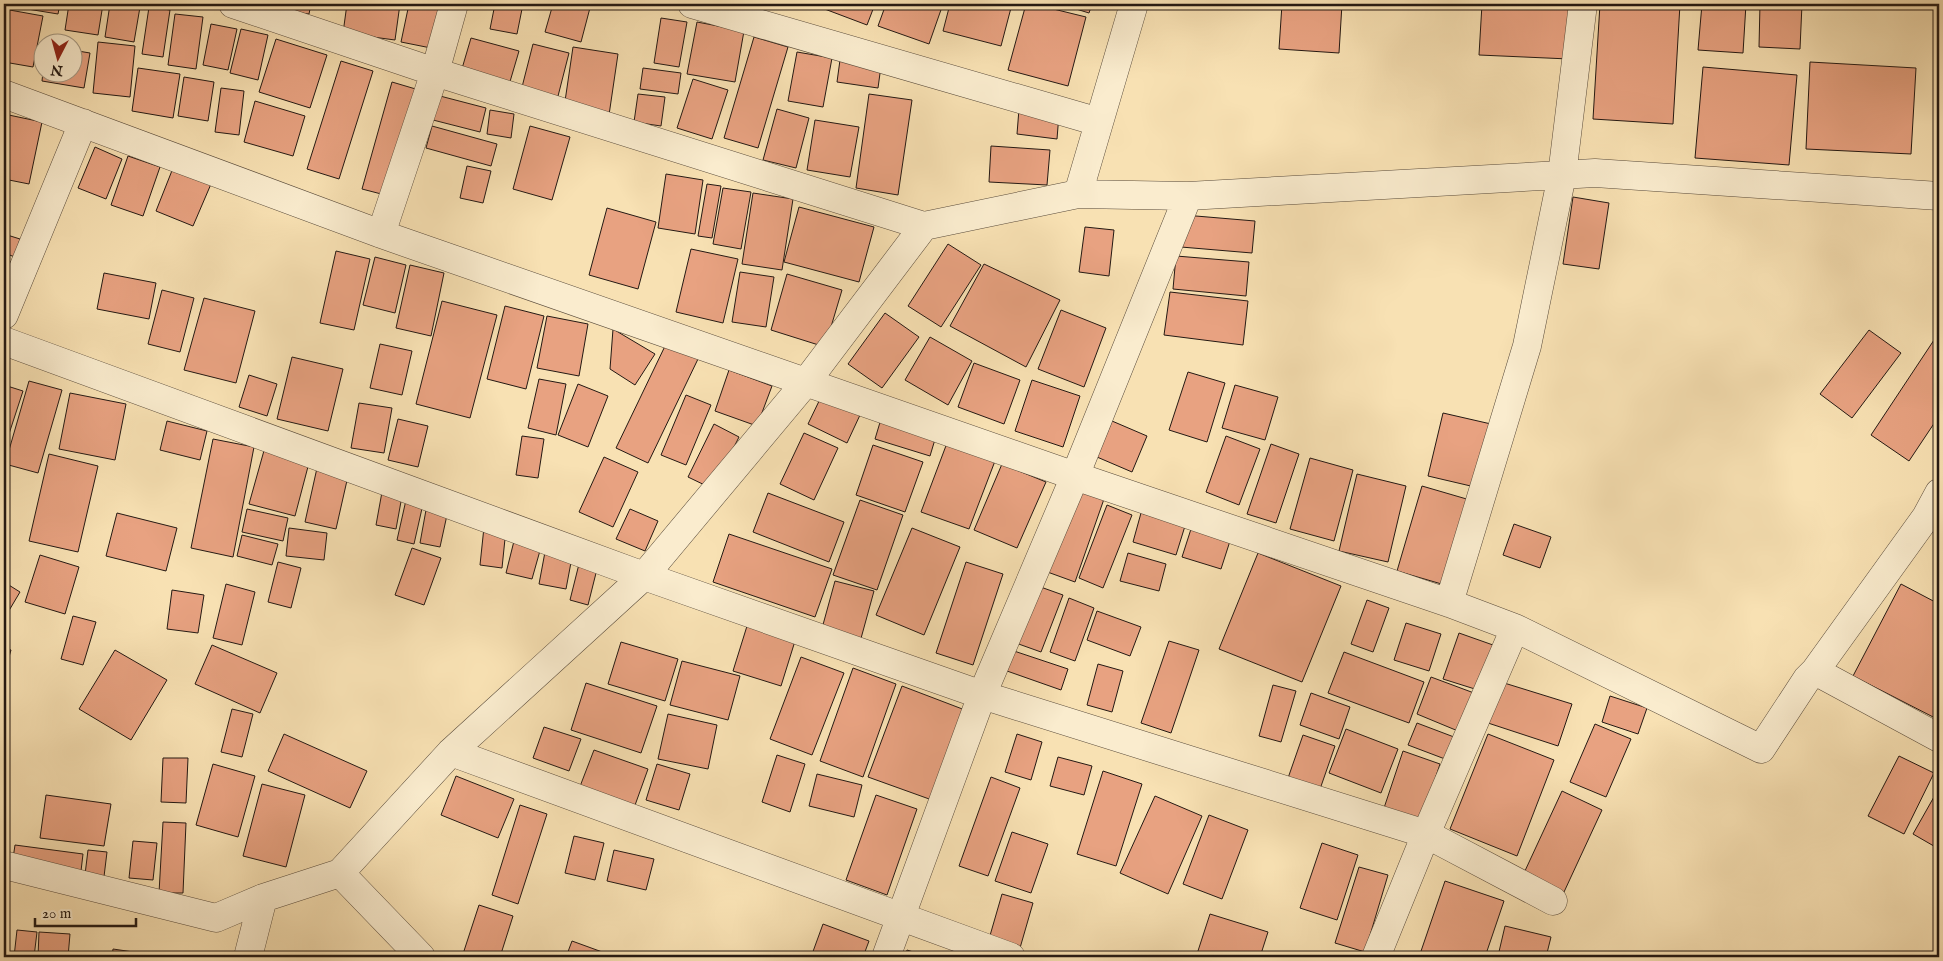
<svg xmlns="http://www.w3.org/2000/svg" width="1943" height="961" viewBox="0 0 1943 961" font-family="'IM FELL English',serif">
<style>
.building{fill:#e8a281;stroke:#241913}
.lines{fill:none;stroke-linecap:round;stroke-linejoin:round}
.street-casing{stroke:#594b3b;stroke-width:29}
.street{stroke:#faecce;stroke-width:28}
</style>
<rect width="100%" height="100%" fill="#f8e1b3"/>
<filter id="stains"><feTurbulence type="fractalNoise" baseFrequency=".004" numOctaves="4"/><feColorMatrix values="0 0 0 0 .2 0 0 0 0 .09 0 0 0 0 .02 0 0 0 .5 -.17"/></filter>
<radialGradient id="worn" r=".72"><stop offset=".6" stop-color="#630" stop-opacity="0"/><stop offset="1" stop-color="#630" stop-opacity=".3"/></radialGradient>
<path class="building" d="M10 4H60L58 14 9 6Z
M69 4H103L98 35 65 30Z
M110 4 140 7 134 42 105 37Z
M276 4H311L309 14 275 10Z
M347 4H400L395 40 343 33Z
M409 4H445L436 49 401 42Z
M495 4H523L517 34 490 29Z
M553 4H591L581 42 545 32Z
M824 4H875L867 25 822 8Z
M886 4H943L929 44 878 26Z
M950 4H1012L1001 46 943 31Z
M1026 4H1033L1086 17 1068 86 1008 70Z
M1060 4H1092L1089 13Z
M1282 4H1342L1339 53 1279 49Z
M1482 4H1571L1569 59 1479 55Z
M1600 4H1680L1673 124 1593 119Z
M1702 4H1746L1743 53 1698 50Z
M1760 4H1802L1800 49 1759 47Z
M149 7 170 10 163 57 142 54Z
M4 9 43 16 33 67 4 62Z
M175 14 203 17 196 69 168 65Z
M661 18 687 22 679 67 654 63Z
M697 22 744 31 735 82 687 74Z
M211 24 237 29 228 70 203 65Z
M241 29 268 35 258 80 230 73Z
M754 37 788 47 758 148 724 138Z
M471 38 519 51 509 85 461 72Z
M276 39 327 55 310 108 259 92Z
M98 42 135 46 130 97 93 93Z
M533 44 569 53 557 100 521 91Z
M573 47 618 54 609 115 564 108Z
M72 50 90 53 84 88 42 81 43 72H72Z
M797 52 832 58 823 107 788 101Z
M840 60 881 66 878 88 837 82Z
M341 61 373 71 339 179 307 169Z
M1810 62 1916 68 1911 154 1806 149Z
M1703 67 1797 75 1789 165 1695 158Z
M138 68 180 74 173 118 132 111Z
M643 68 681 73 678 94 640 89Z
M184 77 214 82 208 121 178 116Z
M693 79 728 90 712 139 677 128Z
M392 82 419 90 389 196 362 189Z
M221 88 244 91 239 135 215 132Z
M638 94 665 97 661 126 634 122Z
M869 94 912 100 898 195 856 188Z
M440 96 486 108 480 132 433 120Z
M255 101 305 116 293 156 244 142Z
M777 109 809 118 796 168 763 160Z
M1019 109 1059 114 1057 139 1017 134Z
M490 110 514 114 511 138 487 134Z
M4 114 42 122 29 184 4 179Z
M815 120 859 127 850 177 807 170Z
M432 126 497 144 491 166 426 148Z
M530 126 570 137 552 200 513 189Z
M991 146 1050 150 1047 185 989 182Z
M95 147 122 159 106 199 78 188Z
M128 156 160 167 143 216 111 205Z
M467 166 491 171 483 203 460 198Z
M173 168 211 184 193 226 156 211Z
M666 174 703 180 695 234 658 228Z
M707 184 721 186 712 238 698 236Z
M723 188 751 192 741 249 713 244Z
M753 193 793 199 782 270 742 264Z
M1573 197 1609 203 1599 269 1563 264Z
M799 207 874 227 859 282 784 262Z
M607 208 656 222 638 289 589 275Z
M1184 215 1255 221 1252 253 1181 247Z
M1085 227 1114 230 1109 276 1079 272Z
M4 234 20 239 15 257 4 253Z
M948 244 981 265 941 327 908 306Z
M691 249 738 259 723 323 676 312Z
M336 251 370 259 354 330 320 323Z
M1176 256 1249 262 1246 296 1173 289Z
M375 257 406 265 395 313 363 305Z
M4 260 14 263 4 289Z
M984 264 1060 300 1026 367 950 326Z
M410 265 444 273 431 336 396 328Z
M740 272 774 277 766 327 732 322Z
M104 273 156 283 149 319 97 309Z
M787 274 842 290 825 347 771 330Z
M162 290 194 298 180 352 148 344Z
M1170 292 1248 301 1243 345 1164 335Z
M204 298 255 311 236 383 184 370Z
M442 301 497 315 470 418 416 404Z
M505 306 544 316 526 389 487 379Z
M1061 310 1106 328 1084 387 1038 369Z
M885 313 919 337 882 388 848 364Z
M547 316 588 324 579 376 537 368Z
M613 329 655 354 635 385 610 369Z
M1869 330 1901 353 1852 418 1820 394Z
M930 337 972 361 948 405 905 380Z
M1936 337 1939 339V416L1909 461 1871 435Z
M380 344 412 351 402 395 370 388Z
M666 344 698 359 648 463 616 448Z
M292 357 343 369 328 431 277 419Z
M974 363 1020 380 1004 424 958 407Z
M729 370 772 386 757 426 715 411Z
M1188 372 1225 383 1207 442 1169 430Z
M249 375 277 384 267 416 239 407Z
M539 379 566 384 556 435 528 428Z
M1032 380 1080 396 1063 447 1015 431Z
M29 381 62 390 38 473 5 464Z
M578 384 608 396 588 447 558 435Z
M4 385 23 391 7 440 4 439Z
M1235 385 1278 397 1265 440 1222 428Z
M70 393 126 404 115 460 59 449Z
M686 395 711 405 686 465 661 455Z
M821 397 860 415 847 443 808 424Z
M359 403 392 408 384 453 351 448Z
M1443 413 1491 424 1475 487 1428 476Z
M398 419 428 426 418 467 388 460Z
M881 419 936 436 930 456 875 439Z
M167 421 207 431 200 460 160 450Z
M1112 421 1147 436 1132 472 1097 457Z
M714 424 739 437 713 489 688 477Z
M804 433 838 448 814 500 780 484Z
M522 436 544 439 538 478 516 475Z
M1226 436 1260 449 1239 505 1206 492Z
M213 439 254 447 233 557 191 548Z
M947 443 995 461 969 529 921 512Z
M1271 444 1299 454 1276 523 1247 514Z
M873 445 923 462 905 512 856 495Z
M265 447 310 459 295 516 249 504Z
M49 454 98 466 78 552 29 541Z
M604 457 638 472 613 527 579 512Z
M1310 458 1353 470 1334 541 1290 529Z
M1002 464 1046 482 1017 548 974 530Z
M317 468 348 476 336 529 305 522Z
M1357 474 1406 486 1388 562 1339 551Z
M1422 486 1470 500 1445 585 1397 571Z
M1070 488 1104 499 1075 582 1042 570Z
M382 492 402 496 396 529 376 525Z
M768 493 844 522 829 562 753 532Z
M406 500 423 504 414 544 397 540Z
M860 500 903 515 877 590 833 575Z
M1107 505 1132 515 1103 588 1079 578Z
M247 509 288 518 283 541 242 532Z
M630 509 658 521 645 551 616 539Z
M426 510 447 515 440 547 420 543Z
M117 513 177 528 166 571 106 556Z
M1141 513 1185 526 1176 555 1133 542Z
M1514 524 1551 537 1540 568 1503 555Z
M484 527 506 529 502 568 480 565Z
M289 528 327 533 324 560 286 556Z
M912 528 960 547 924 635 876 615Z
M1191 529 1230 541 1221 569 1182 557Z
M729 534 832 569 815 617 713 582Z
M242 535 278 544 272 565 237 556Z
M514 541 541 547 532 579 506 573Z
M412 548 441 558 424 605 395 595Z
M545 552 572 557 566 589 539 584Z
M1128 553 1166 564 1159 591 1120 581Z
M1258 553 1341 586 1302 682 1219 649Z
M40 555 79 567 65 614 25 602Z
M278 562 301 568 291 608 268 602Z
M966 562 1003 574 973 665 936 653Z
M579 564 597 569 588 605 570 600Z
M835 581 874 591 860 642 821 632Z
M4 582 20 592 4 619Z
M226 584 255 592 242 645 213 638Z
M1901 584 1939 604V720L1853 676Z
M1035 585 1063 595 1041 652 1013 642Z
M172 590 204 595 198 633 167 629Z
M1069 598 1094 608 1075 661 1050 652Z
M1367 600 1389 608 1373 652 1351 644Z
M1097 611 1141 627 1130 656 1087 640Z
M73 616 96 622 83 665 61 659Z
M1406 623 1441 634 1429 671 1394 660Z
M747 626 795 641 781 686 733 671Z
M1459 633 1493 645 1478 690 1443 679Z
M1169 641 1199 650 1171 733 1141 723Z
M621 642 678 659 665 701 608 684Z
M212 645 277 673 260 713 195 684Z
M4 648 11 650 4 674Z
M115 650 167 680 131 740 79 709Z
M1014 651 1068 669 1061 690 1007 671Z
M1344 652 1424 682 1409 723 1328 693Z
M801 657 844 673 812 755 770 739Z
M682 661 740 676 728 720 670 705Z
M1098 664 1123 671 1112 712 1087 705Z
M853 668 896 684 863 777 820 761Z
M1431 677 1474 693 1458 731 1417 714Z
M1501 682 1572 704 1558 746 1488 723Z
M586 683 657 706 641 753 571 730Z
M1273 685 1296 691 1281 742 1259 736Z
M902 686 965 710 932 800 868 777Z
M1311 693 1350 707 1339 739 1300 725Z
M1610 696 1647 708 1638 734 1602 722Z
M232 709 253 714 242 757 221 752Z
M668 714 717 725 708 769 658 759Z
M1417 723 1454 737 1445 759 1408 745Z
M1595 724 1631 739 1606 797 1570 782Z
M544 727 581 739 569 771 533 758Z
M1346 729 1398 749 1381 793 1329 773Z
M284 734 367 771 350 808 268 771Z
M1017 734 1042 742 1031 780 1005 772Z
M1488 734 1554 760 1517 856 1450 829Z
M1303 735 1335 746 1319 792 1287 781Z
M594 750 648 769 634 808 579 789Z
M1403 751 1440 764 1419 827 1382 814Z
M777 755 805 764 790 812 762 802Z
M1899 756 1934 773 1904 834 1868 816Z
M1058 757 1092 766 1084 795 1050 786Z
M163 758H188L186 803 161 802Z
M213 764 255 776 238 837 196 825Z
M657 764 690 774 679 810 646 800Z
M1103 771 1142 784 1116 866 1077 854Z
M817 774 862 785 854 817 809 806Z
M456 776 514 799 498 838 441 815Z
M991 777 1020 788 988 876 959 866Z
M262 784 305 795 286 867 243 856Z
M1939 788V849L1913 834Z
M1562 791 1602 810 1564 892 1524 873Z
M46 795 111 804 104 846 40 838Z
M876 795 917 809 887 895 846 880Z
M1155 796 1202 816 1168 894 1120 873Z
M520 805 547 814 518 904 492 895Z
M1209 815 1248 830 1222 899 1183 884Z
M163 822 186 823 183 893H159Z
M1012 832 1048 844 1031 893 995 881Z
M574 836 604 843 595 880 565 873Z
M133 841 157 843 153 880 129 878Z
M1322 843 1358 855 1337 920 1300 908Z
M15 845 83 854 79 888 10 879Z
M88 850 107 852 102 893 83 891Z
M614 850 654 859 646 890 607 881Z
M1359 867 1388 875 1365 952 1335 943Z
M1445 881 1504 901 1485 957H1419Z
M1002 894 1033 903 1020 948 989 939Z
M479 905 513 916 500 957H462Z
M1210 914 1268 932 1260 957H1196Z
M823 924 869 941 863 957H811Z
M1505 926 1551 937 1546 957 1498 956Z
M17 930 37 932 34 957H14Z
M39 932 70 934 68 957H38Z
M572 941 616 957H566Z
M113 949 147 954 146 957H112Z
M907 950 929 957H905Z
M152 954 175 957H152Z"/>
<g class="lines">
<g class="street-casing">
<path id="street" d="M233 4 435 72 924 226 1078 194
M692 4 1099 122
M4 94 381 234 1075 476 1449 603 1515 628 1761 749 1807 679 1815 671
M1188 196 1595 173 1939 196
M381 234 435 72 454 4
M4 315 83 123
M4 341 644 576 982 695 1426 834 1553 901
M1939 493 1926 517 1815 671 1939 738
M1449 603 1527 346 1562 175 1583 4
M451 752 1011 957
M4 865 216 918 263 898 340 873 451 752 644 576 806 382 924 226
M340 873 421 957
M248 957 263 898
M886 957 982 695 1075 476 1188 196 1078 194 1134 4
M1376 957 1426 834 1515 628"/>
</g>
<use href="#street" class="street"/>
</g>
<rect width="1943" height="961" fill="none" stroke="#f8e1b3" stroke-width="20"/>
<rect x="5" y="5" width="1933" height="951" fill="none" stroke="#241913" stroke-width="2.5"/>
<rect x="10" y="10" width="1923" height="941" fill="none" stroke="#241913"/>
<g transform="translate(58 58) rotate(186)"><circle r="24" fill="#faecce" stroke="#a49883"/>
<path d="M0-4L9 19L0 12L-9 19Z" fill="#8f2418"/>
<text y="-8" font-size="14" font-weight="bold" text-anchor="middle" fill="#241913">N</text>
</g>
<path d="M35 918v8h101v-8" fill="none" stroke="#241913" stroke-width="2.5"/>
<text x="42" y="918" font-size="15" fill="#241913" stroke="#faecce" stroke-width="4" paint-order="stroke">20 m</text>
<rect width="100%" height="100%" filter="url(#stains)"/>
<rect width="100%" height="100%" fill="url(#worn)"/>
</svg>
